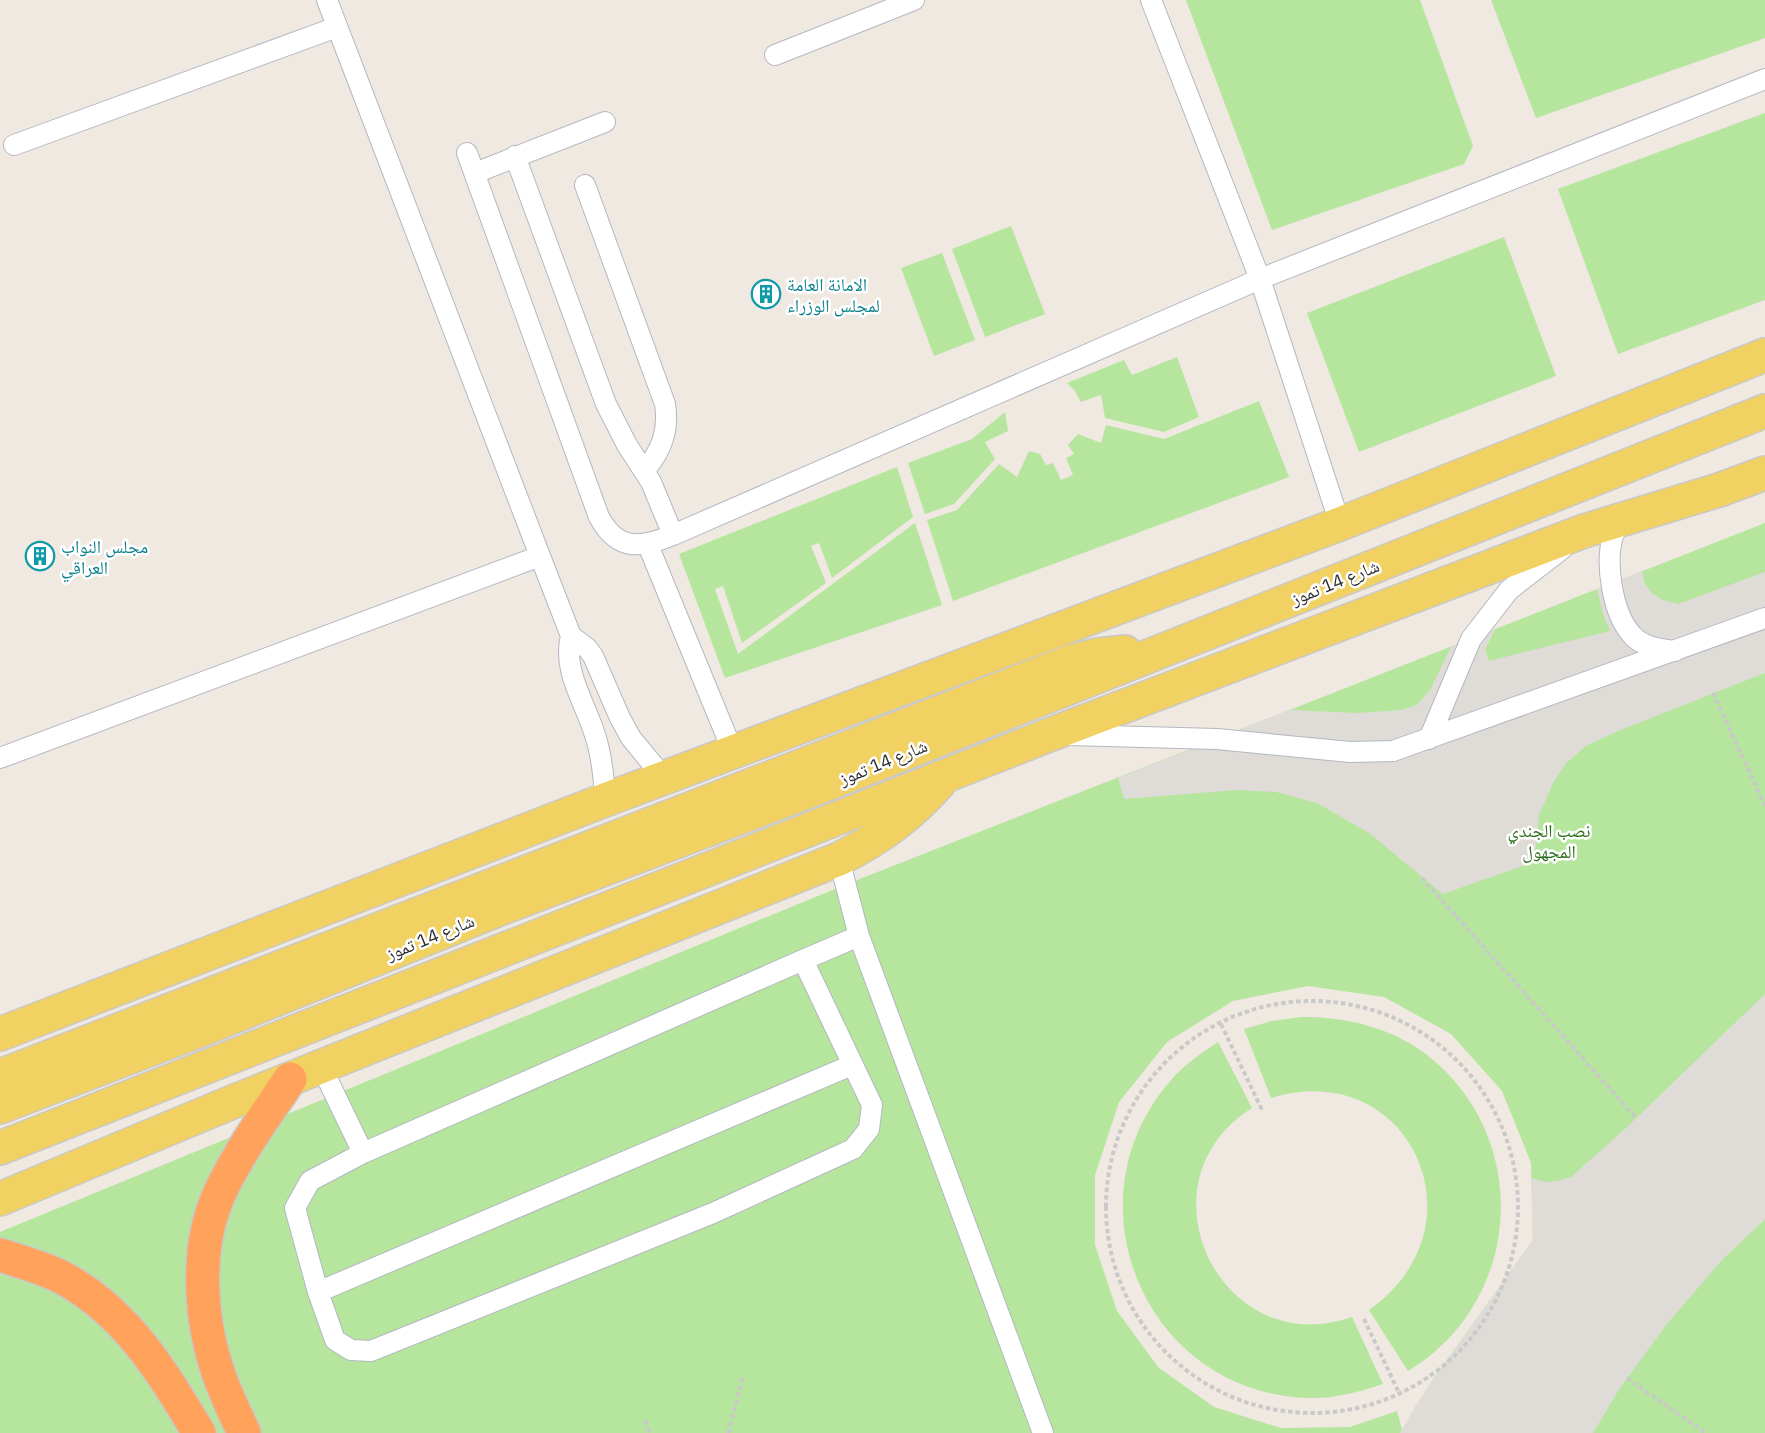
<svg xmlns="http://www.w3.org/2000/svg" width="1765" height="1433" viewBox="0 0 1765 1433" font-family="'IBM Plex Sans','Noto Naskh Arabic',sans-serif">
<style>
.green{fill:#b6e59e;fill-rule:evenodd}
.plaza{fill:#dfdcd8}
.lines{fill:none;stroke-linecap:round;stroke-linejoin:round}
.service-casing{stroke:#b4b7c1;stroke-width:22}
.primary-casing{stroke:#c9c9c9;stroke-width:36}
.motorway-casing{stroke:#c9c9c9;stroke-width:36}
.path{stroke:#c9c9c9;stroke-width:4;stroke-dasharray:4.5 3;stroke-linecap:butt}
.service{stroke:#fff;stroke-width:20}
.primary{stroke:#f2d163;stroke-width:33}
.motorway{stroke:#ffa35c;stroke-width:33}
.labels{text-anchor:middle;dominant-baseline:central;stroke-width:5;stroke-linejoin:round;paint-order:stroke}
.culture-label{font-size:18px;fill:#0d838f;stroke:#fff;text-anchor:start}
.street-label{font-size:18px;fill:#2e2e2e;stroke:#fff}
.park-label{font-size:18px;fill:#2c6e1b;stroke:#fff}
</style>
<rect width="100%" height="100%" fill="#efe9e1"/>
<path class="green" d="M1186 0H1420L1473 146 1464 164 1272 230Z
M1491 0H1765V38L1536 118Z
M1765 113V300L1618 354 1558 189Z
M1011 226 1045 314 985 337 952 249Z
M1504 237 1556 376 1359 452 1307 313Z
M942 253 975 340 934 356 901 268Z
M1177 357 1199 417 1164 432 1105 418 1101 395 1081 402 1075 391 1067 383 1124 360 1132 375Z
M1259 401 1289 477 953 601 927 520 957 510 999 464 1017 477 1029 451 1040 454 1046 465 1053 463 1061 480 1073 475 1066 458 1074 454 1068 445 1078 434 1101 443 1106 425 1164 439Z
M1005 412 1008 431 985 442 995 459 954 504 925 514 908 463 972 439Z
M897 467 913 517 832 578 819 543 811 546 826 583 742 643 723 586 715 589 738 654 915 523 942 605 725 678 679 554Z
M1765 523V1433H0V1232L847 884ZM1308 986 1384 997 1451 1034 1502 1091 1531 1163 1533 1240 1434 1378 1402 1430 1397 1411 1350 1427 1281 1428 1214 1407 1158 1367 1117 1311 1095 1245V1175L1119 1102 1167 1042 1233 1001Z
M1301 1017C1341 1017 1376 1024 1411 1044 1431 1056 1450 1074 1464 1093 1530 1184 1505 1313 1408 1371L1369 1310C1489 1225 1408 1055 1271 1098L1244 1029 1272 1021Z
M1218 1042 1252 1108C1134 1182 1220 1363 1352 1317L1383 1384C1359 1392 1334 1399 1308 1398 1145 1393 1064 1200 1172 1079 1185 1064 1202 1053 1218 1042Z"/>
<path class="plaza" d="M1642 571 1645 584 1652 593 1663 600 1678 604 1765 572V673L1618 731 1586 746 1566 763 1553 783 1539 815 1534 862 1443 894 1369 833 1317 803 1276 792 1236 790 1124 799 1118 778 1289 710 1358 713 1401 710 1417 705 1430 690 1451 647 1495 629 1485 650 1489 661 1610 631 1603 614 1597 589Z
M1765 994V1219L1722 1260 1666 1325 1620 1388 1593 1433H1400L1416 1405 1434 1378 1533 1240 1531 1178 1545 1182 1558 1181 1571 1177 1626 1128Z"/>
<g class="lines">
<g class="service-casing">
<path id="service" d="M327 0 540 556
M1151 0 1260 279 1340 524
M775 55 914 0
M14 145 337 27
M467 153 599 517C618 552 641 548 673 535L1260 279 1765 79
M515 156 606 404 627 445 651 482 673 535
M475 173 605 122
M585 185 665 404C669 430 662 450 645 470
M1622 519C1619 525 1615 530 1613 536 1605 563 1612 613 1632 635 1642 647 1660 649 1675 651
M648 545 733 752
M571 636C562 671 585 702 595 735 602 756 604 778 605 800
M1069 735 1217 739 1350 752 1393 751 1765 618
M1429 739 1471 639 1509 590 1562 549
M0 758 540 556 571 636 587 648 593 656 620 718 631 738 664 778
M839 859 859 936 1043 1433
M803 960 872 1105 869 1129 853 1149 713 1213 371 1351 351 1350 335 1340 318 1292 295 1208 310 1181 363 1153 803 960 859 936
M321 1066 363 1153
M318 1292 852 1065"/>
</g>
<g class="primary-casing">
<path id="primary" d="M0 1034 605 800 1340 524 1765 355
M0 1076 1072 661 1097 655 1125 652
M0 1107 198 1031 502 908 812 790 1765 411
M0 1148 1049 735 1584 531 1719 490 1765 473
M0 1199 230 1103 839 859C880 838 909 817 940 782"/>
</g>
<g class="motorway-casing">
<path id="motorway" d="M0 1255C21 1262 45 1268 65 1279 128 1314 163 1373 199 1433
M244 1433C236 1415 227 1397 220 1378 199 1319 194 1245 222 1188 241 1149 266 1115 290 1079"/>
</g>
<path class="path" d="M1713 693 1765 806
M1422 878 1636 1118
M1106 1207a206 206 0 1 1 412 0a206 206 0 1 1-412 0Z
M1221 1024 1262 1110
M1364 1319 1400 1395
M1627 1378 1706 1433
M645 1421 650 1433
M728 1433 743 1377"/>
<use href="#service" class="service"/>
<use href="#primary" class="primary"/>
<use href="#motorway" class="motorway"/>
</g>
<defs>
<g id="building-ring" transform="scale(1.5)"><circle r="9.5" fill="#fff" stroke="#0f9aa8" stroke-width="1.5"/><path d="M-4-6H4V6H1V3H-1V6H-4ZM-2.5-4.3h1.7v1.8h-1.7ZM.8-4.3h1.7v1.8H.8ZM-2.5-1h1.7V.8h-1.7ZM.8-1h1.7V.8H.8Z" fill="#0f9aa8"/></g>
</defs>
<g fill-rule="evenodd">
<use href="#building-ring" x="766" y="294"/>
<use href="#building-ring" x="40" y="556"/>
</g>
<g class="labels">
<g class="culture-label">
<text x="787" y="284">الامانة العامة<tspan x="787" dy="21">لمجلس الوزراء</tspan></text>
<text x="61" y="546">مجلس النواب<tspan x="61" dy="21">العراقي</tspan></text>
</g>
<g class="street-label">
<text transform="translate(1335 582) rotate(-22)">شارع 14 تموز</text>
<text transform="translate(883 762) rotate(-22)">شارع 14 تموز</text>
<text transform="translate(430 937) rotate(-22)">شارع 14 تموز</text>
</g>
<g class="park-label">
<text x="1549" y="830">نصب الجندي<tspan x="1549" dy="21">المجهول</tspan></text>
</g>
</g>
</svg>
